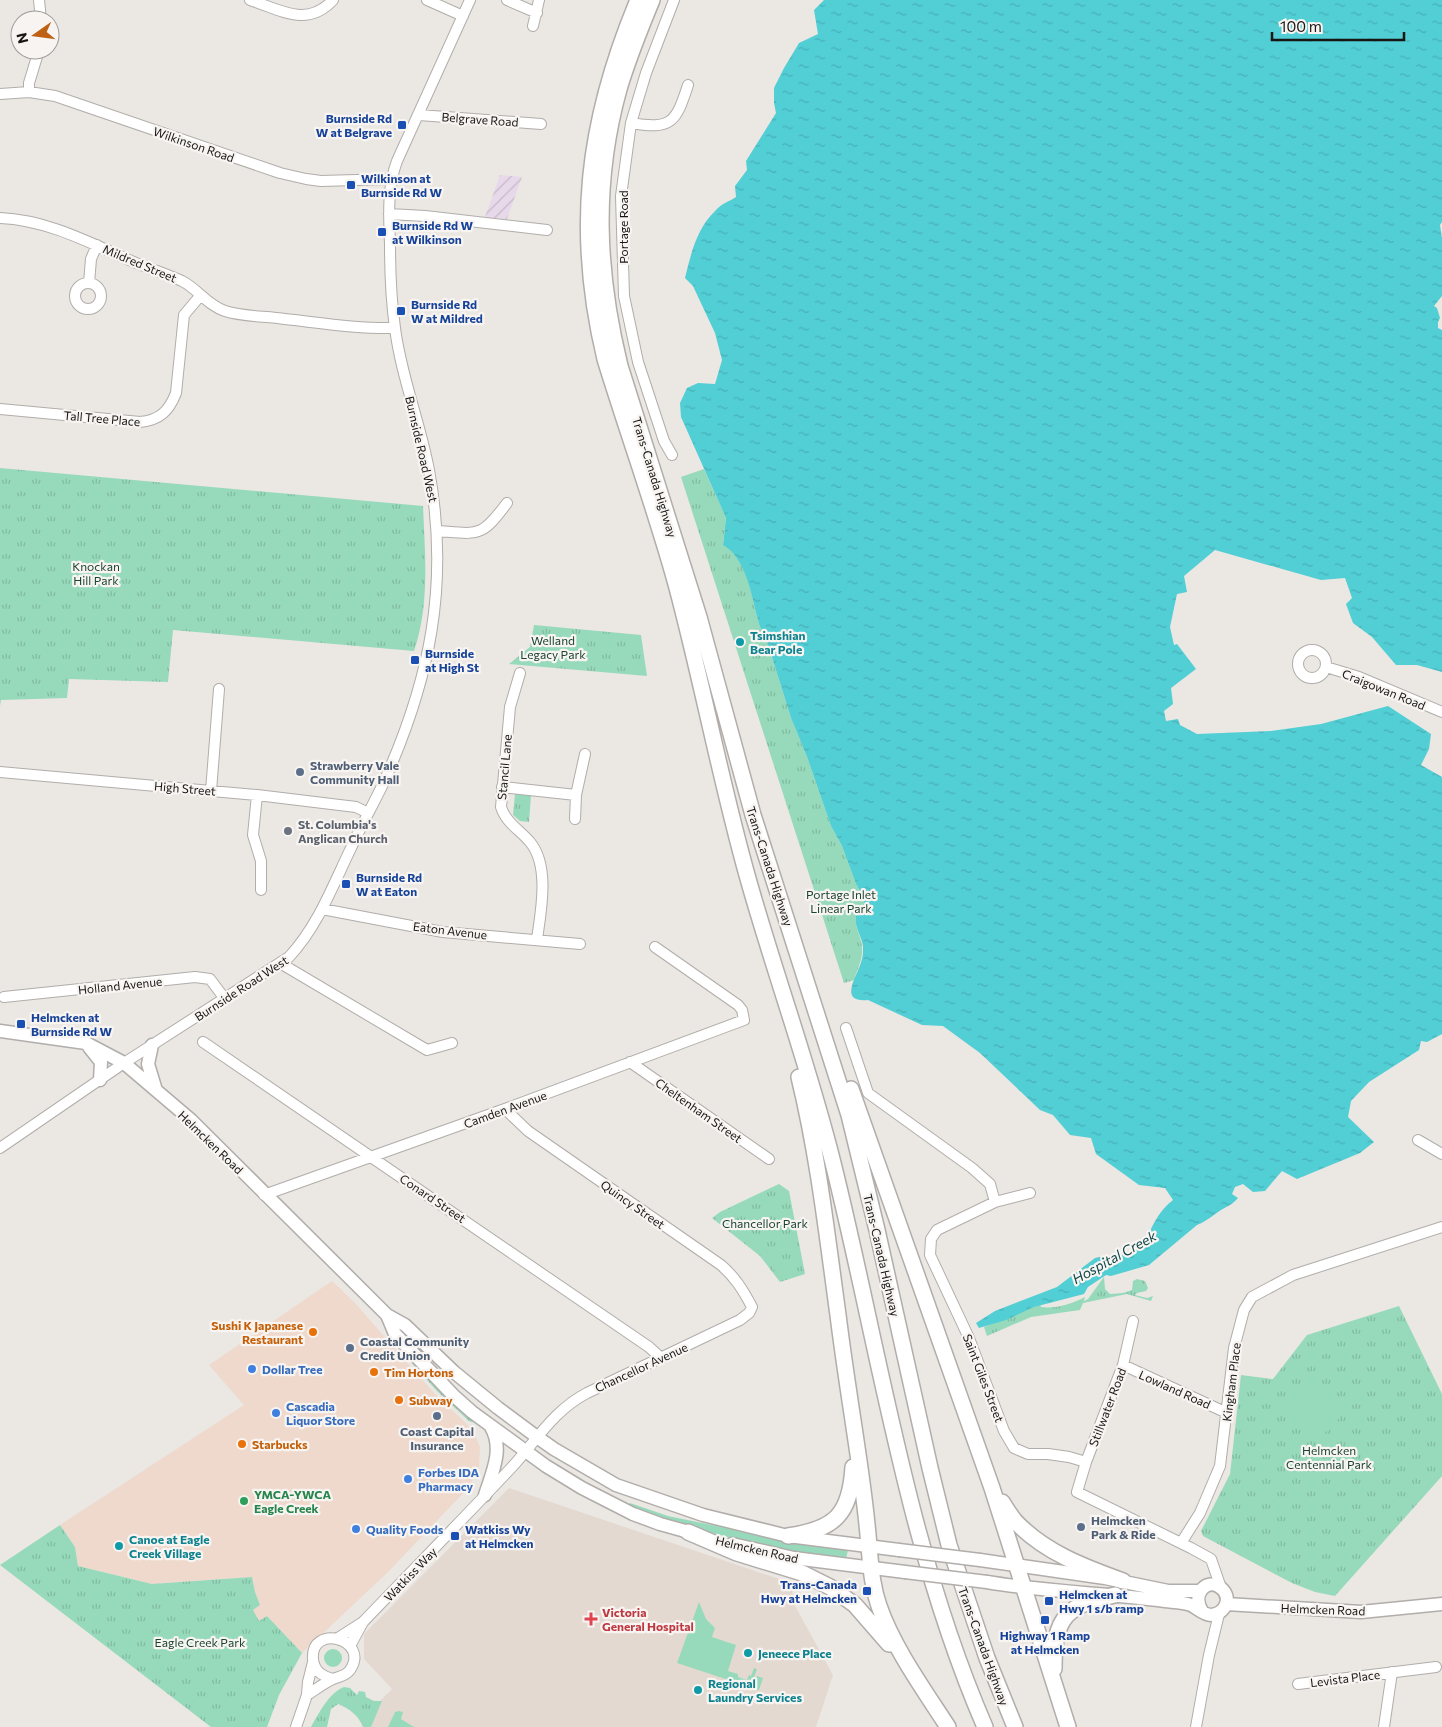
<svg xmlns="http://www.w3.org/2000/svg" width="1442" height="1727" viewBox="0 0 1442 1727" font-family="Commissioner,sans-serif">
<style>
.commercial{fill:#eed9cc}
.industrial{fill:url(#industrial-furrows)}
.built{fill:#e4d9d1}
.grass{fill:url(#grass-tufts)}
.garden{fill:#97dabb}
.water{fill:url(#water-ripples)}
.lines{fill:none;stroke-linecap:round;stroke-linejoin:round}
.minor-casing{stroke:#b1adaa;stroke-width:12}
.major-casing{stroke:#b1adaa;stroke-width:15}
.highway-casing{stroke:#b1adaa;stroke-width:18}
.minor{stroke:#fff;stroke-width:10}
.major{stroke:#fff;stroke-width:12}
.highway{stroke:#fff;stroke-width:15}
.major-bridge-casing{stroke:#b1adaa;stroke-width:15;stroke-linecap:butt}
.major-bridge{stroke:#fff;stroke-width:12}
.transit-dot{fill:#1a4fb4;stroke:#f8f4f1;stroke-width:2}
.culture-dot{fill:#0f9aa8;stroke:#f8f4f1;stroke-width:2}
.service-dot{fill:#5c6f8a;stroke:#f8f4f1;stroke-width:2}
.worship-dot{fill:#6b7280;stroke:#f8f4f1;stroke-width:2}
.food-dot{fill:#e8710a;stroke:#f8f4f1;stroke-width:2}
.shop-dot{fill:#3f7fe0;stroke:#f8f4f1;stroke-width:2}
.leisure-dot{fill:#2e9e5b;stroke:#f8f4f1;stroke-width:2}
.health-dot{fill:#e0444e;stroke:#f8f4f1;stroke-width:2}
.labels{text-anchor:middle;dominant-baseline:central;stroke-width:4.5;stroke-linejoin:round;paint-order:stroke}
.transit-label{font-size:12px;font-weight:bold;fill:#164399;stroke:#f8f4f1;text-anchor:start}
.street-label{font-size:12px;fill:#171615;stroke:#f8f4f1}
.park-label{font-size:12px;fill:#194332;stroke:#f8f4f1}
.culture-label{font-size:12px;font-weight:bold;fill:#0d838f;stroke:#f8f4f1;text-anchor:start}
.service-label{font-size:12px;font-weight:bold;fill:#4e5e75;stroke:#f8f4f1;text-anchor:start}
.worship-label{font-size:12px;font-weight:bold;fill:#5b616d;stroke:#f8f4f1;text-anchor:start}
.food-label{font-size:12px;font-weight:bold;fill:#c56008;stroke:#f8f4f1;text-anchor:start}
.shop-label{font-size:12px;font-weight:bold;fill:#366cbe;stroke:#f8f4f1;text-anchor:start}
.leisure-label{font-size:12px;font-weight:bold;fill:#27864d;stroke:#f8f4f1;text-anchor:start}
.health-label{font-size:12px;font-weight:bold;fill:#be3a42;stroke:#f8f4f1;text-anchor:start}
.water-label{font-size:14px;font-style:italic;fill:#0d4649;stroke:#f8f4f1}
</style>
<defs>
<pattern id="industrial-furrows" width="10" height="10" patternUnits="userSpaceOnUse" patternTransform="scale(1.25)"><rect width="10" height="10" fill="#e7d8ea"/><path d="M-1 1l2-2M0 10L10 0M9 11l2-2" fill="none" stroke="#c5b9c8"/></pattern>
<pattern id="grass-tufts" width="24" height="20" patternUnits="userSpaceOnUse" patternTransform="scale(1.25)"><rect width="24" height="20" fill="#97dabb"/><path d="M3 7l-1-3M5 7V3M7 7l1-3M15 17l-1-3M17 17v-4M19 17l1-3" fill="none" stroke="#81baa0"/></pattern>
<pattern id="water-ripples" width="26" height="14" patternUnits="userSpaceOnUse" patternTransform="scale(1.25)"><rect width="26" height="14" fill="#52ced5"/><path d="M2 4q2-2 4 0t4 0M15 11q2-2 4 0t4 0" fill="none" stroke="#47b0b6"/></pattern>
</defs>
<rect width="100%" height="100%" fill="#ebe7e3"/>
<path class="commercial" d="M332 1281 354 1302 434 1393 472 1429 480 1447 479 1467 469 1487 389 1571 302 1653 267 1616 260 1621 252 1610 260 1605 255 1592 252 1577 152 1584 78 1566 75 1547 60 1525 244 1405 209 1365Z"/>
<path class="industrial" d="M500 175 522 177 507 219 485 217Z"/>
<path class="built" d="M509 1488 791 1583 794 1604 833 1675 816 1727H368L377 1704 392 1689 364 1659V1634Z"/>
<path class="grass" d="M0 468 423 506C425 554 430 605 414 651L173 630 168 682 69 679 67 698 1 700 0 706Z
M704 469 726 518 723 544C745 556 751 591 756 613 759 622 759 628 765 635L791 718 807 757 831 826 842 846 856 884 863 896 866 910 856 916C854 928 862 937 862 948 863 960 857 969 854 980L844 983 681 477Z
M534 625 641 635 647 676 509 664 530 647Z
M515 794 531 795 529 822 520 821 513 815Z
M779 1184 789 1191 805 1274 780 1282 760 1256 712 1218 720 1212Z
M1104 1277 1105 1289 1110 1294 1123 1293 1132 1290 1133 1281 1137 1279 1145 1281 1148 1288 1146 1291 1137 1293 1135 1295 1147 1298 1153 1296 1151 1301 1127 1294 1083 1303 1080 1310 1031 1317 987 1336 984 1327 1040 1304 1041 1307C1056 1309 1071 1304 1085 1297L1084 1301 1088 1299Z
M1399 1306 1442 1394V1476L1335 1596 1315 1592 1292 1583 1203 1536 1201 1531 1230 1474 1241 1375 1273 1379 1307 1335Z
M402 1350 439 1390 476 1423 469 1421 437 1391 401 1351Z
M60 1525 75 1547 78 1566 152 1584 252 1577 255 1592 260 1605 253 1610 259 1621 267 1616 302 1653 279 1695 267 1727H211L0 1565Z
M344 1687 350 1688 357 1695 359 1691 365 1692 366 1697 374 1701H382L371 1727H363C358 1715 350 1709 338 1704L331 1709 327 1727H311C319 1713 329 1693 344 1687Z
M399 1711 403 1712 401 1719 414 1727H388L395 1712Z"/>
<path class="garden" d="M774 1247 786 1262 775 1271 763 1255Z
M1314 1376 1348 1409 1318 1440 1284 1407Z
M630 1503 668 1516 804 1544 848 1550 846 1559C772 1550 699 1533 628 1506Z
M699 1602 706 1619 715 1628 712 1637 736 1645 728 1671 738 1674V1677L747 1680 749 1675 751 1676 754 1668 757 1669 754 1677 756 1678 757 1676 763 1678 759 1690 677 1663Z
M324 1658a9 9 0 1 1 18 0a9 9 0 1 1-18 0Z"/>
<path class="water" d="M824 0H1442V222L1440 225 1442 238V296L1434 306 1437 308 1440 318 1438 322V328L1442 330V672L1417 665H1396L1372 637 1353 623 1346 604 1352 598 1345 578 1321 580 1215 550 1184 576 1187 592 1177 594 1170 627 1174 645 1177 644 1196 669 1171 688 1173 704 1164 711 1166 721 1178 719 1180 725 1197 734 1271 731 1321 724 1388 706 1431 734 1429 749 1421 765 1442 777V1034L1427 1042 1421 1041 1419 1050 1369 1082 1351 1101 1348 1117 1374 1142 1360 1153 1297 1179 1282 1171 1265 1191 1253 1192 1243 1184 1235 1187 1232 1194 1238 1198C1233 1204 1228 1206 1221 1210 1213 1215 1207 1221 1197 1225L1149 1265 1111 1276 1106 1275 1088 1287 1084 1294 1034 1307 1006 1320 979 1328 976 1323 995 1311 1057 1287 1095 1258 1129 1252 1145 1246C1149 1230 1159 1210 1173 1200L1165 1188 1139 1185 1096 1154 1091 1138 1070 1135 1053 1115 1040 1110 980 1053 943 1026 922 1025 868 1000C836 1003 859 974 862 959 863 956 863 951 863 947 862 936 854 928 856 916L865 910 863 896 856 884 842 846 831 826 807 757 791 718 765 635C759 628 759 622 756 613 751 591 744 556 723 545L726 518 681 417 680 403 687 388 698 383 715 384 722 360 715 333 693 286 685 278C691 253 697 228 716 210 721 204 730 201 736 197L735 186 747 170 746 161 776 113 774 103V88L784 68 799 43 818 34 814 10Z"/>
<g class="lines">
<g class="minor-casing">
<path id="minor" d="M39 0 41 20
M250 0C281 10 307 28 333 0
M427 0 463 16
M507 0 537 13
M533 26 539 0
M29 92V83L39 50
M0 94 29 92 55 96 280 173 306 179 321 181 391 179
M419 115 541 124
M631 123C672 130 676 122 688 85
M389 214 425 216 547 230
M0 218C49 220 92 244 136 263 151 269 167 274 182 281 198 289 207 305 225 311 244 317 266 316 285 319 321 323 358 329 395 328
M75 296a13 13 0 1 1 26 0a13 13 0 1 1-26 0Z
M89 283 91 259 97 245
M0 409 140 422C160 420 169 411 176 393L184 315 200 296
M672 455 664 441 638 362 624 296 621 196 631 123 646 73 674 0
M437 531C479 534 481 538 507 503
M1298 664a14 14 0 1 1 28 0a14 14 0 1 1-28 0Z
M1326 667 1359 677 1442 712
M520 673 510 707 501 807C506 823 520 830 530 842 550 866 541 911 537 939
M0 772 257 795 356 807 368 813
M502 787 576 795
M211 791 219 689
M257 795 253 835 261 861V890
M575 819 576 795 585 754
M322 909 443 932 580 944
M280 963 427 1050 452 1043
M4 997 195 977 210 979 225 999
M846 1028 868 1093 972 1168 990 1184 995 1202
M203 1042 649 1347 661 1358
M630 1062 769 1159
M1418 1140 1442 1154
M0 1148 124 1063 289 957C318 926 333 885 351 848 361 826 373 805 383 784 430 680 450 584 429 470 420 422 401 376 395 328 391 300 390 272 390 244 389 216 387 188 397 161L470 0
M1030 1193 995 1202 937 1230 931 1239 930 1255 969 1338 1004 1431 1014 1448 1028 1454H1048L1069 1457 1086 1462
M264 1195 505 1109 744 1020 742 1010 738 1005 655 947
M1133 1321 1123 1365 1086 1462 1077 1492 1191 1548 1211 1559 1221 1588
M1123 1365 1227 1413
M1181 1543 1200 1513 1220 1466 1234 1348 1244 1310 1252 1297 1293 1275 1442 1227
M338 1638 363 1622C413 1570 463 1519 512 1467 536 1441 554 1410 587 1393L740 1320 749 1313 752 1307C743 1290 735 1277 721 1265L528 1131 505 1109
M350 1646 363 1622
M1298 1684 1436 1667
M307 1695C315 1690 324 1683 333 1679 340 1676 346 1676 350 1670 371 1639 310 1623 313 1659 314 1671 322 1676 333 1679
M296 1727 307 1695 308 1682 313 1662
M1196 1727 1209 1655 1219 1614
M1384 1727 1392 1672"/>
</g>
<g class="major-casing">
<path id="major" d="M0 1031 86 1043 124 1063 191 1120 387 1315 405 1325 454 1372 498 1408 537 1437 554 1449 616 1485 703 1515 788 1536 899 1550
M152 1045 148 1064 155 1087
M89 1047 101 1062 100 1080
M387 1315 395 1334 453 1395 472 1412 546 1466 582 1488 633 1514 660 1524 696 1534
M485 1495C492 1473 504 1449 491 1427
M732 1544 794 1558 905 1572
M980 1560 1105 1578 1168 1591H1200
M987 1582C1046 1592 1105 1593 1165 1601 1173 1602 1183 1602 1191 1605 1197 1608 1204 1615 1211 1615 1225 1614 1233 1598 1221 1588 1207 1577 1191 1594 1202 1611
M1226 1604 1361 1612 1442 1604"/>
</g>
<g class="highway-casing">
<path id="highway" d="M638 0C587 122 574 230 605 359 628 434 655 508 676 584 702 681 720 779 747 875 774 972 809 1066 833 1163 880 1352 907 1547 985 1727
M652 0C640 29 628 59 619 89 593 183 597 272 620 366L699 617 753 815 849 1115 877 1230 930 1468 949 1545 987 1658 1015 1727
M799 1077C818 1155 827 1235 838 1315 844 1364 852 1412 859 1461 863 1489 867 1518 869 1547 871 1567 872 1586 879 1606 893 1647 924 1690 948 1727
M851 1089 992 1488 1068 1727
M1002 1502C1006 1508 1010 1515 1015 1521 1044 1552 1084 1567 1123 1581
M688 1532 737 1553 802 1573 830 1587 855 1605 889 1644
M788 1536C835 1529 850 1515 853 1467
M1054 1669C1054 1617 1066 1605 1115 1595"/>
</g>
<use href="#minor" class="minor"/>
<use href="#major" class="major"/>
<use href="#highway" class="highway"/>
<g class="major-bridge-casing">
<path id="major-bridge" d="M899 1550 980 1560
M905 1572 987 1582"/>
</g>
<use href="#major-bridge" class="major-bridge"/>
</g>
<g class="transit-dot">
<rect x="397" y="120" width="10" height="10" rx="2.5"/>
<rect x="346" y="180" width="10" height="10" rx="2.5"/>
<rect x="377" y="227" width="10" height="10" rx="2.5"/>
<rect x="396" y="306" width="10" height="10" rx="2.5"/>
<rect x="410" y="655" width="10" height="10" rx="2.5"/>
<rect x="341" y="879" width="10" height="10" rx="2.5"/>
<rect x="16" y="1019" width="10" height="10" rx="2.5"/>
<rect x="450" y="1531" width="10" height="10" rx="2.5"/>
<rect x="862" y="1586" width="10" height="10" rx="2.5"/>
<rect x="1044" y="1596" width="10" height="10" rx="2.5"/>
<rect x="1040" y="1615" width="10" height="10" rx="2.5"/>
</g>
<g class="culture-dot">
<circle cx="740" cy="642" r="5"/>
<circle cx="119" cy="1546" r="5"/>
<circle cx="748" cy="1653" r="5"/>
<circle cx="698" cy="1690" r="5"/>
</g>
<g class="service-dot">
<circle cx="300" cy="772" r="5"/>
<circle cx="350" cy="1348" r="5"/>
<circle cx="437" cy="1416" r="5"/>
<circle cx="1081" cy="1527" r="5"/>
</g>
<circle class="worship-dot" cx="288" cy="831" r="5"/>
<g class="food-dot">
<circle cx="313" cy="1332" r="5"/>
<circle cx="374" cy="1372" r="5"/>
<circle cx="399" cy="1400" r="5"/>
<circle cx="242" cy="1444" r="5"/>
</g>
<g class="shop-dot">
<circle cx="252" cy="1369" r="5"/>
<circle cx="276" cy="1413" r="5"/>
<circle cx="408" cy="1479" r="5"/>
<circle cx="356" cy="1529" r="5"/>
</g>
<circle class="leisure-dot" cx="244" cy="1501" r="5"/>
<path class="health-dot" d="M588.5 1611.5h5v5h5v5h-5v5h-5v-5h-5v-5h5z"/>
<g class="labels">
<g class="transit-label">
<text x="392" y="118" text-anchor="end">Burnside Rd<tspan x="392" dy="14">W at Belgrave</tspan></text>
<text x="361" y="178">Wilkinson at<tspan x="361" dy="14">Burnside Rd W</tspan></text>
<text x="392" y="225">Burnside Rd W<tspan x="392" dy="14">at Wilkinson</tspan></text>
<text x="411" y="304">Burnside Rd<tspan x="411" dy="14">W at Mildred</tspan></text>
<text x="425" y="653">Burnside<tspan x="425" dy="14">at High St</tspan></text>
<text x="356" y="877">Burnside Rd<tspan x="356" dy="14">W at Eaton</tspan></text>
<text x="31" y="1017">Helmcken at<tspan x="31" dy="14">Burnside Rd W</tspan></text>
<text x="465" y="1529">Watkiss Wy<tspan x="465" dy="14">at Helmcken</tspan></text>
<text x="857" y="1584" text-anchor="end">Trans-Canada<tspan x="857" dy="14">Hwy at Helmcken</tspan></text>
<text x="1059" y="1594">Helmcken at<tspan x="1059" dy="14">Hwy 1 s/b ramp</tspan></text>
<text x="1045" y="1635" text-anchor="middle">Highway 1 Ramp<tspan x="1045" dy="14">at Helmcken</tspan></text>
</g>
<g class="street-label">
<text transform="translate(480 119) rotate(4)">Belgrave Road</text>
<text transform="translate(194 144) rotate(19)">Wilkinson Road</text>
<text transform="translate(623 227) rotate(-90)">Portage Road</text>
<text transform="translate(140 263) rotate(23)">Mildred Street</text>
<text transform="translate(102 418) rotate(5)">Tall Tree Place</text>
<text transform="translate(422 449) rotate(77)">Burnside Road West</text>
<text transform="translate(655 477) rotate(73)">Trans-Canada Highway</text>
<text transform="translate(1384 689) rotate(22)">Craigowan Road</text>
<text transform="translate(504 767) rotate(-85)">Stancil Lane</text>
<text transform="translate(185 788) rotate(5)">High Street</text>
<text transform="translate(770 866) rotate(72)">Trans-Canada Highway</text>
<text transform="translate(450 930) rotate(7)">Eaton Avenue</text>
<text transform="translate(120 985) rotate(-6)">Holland Avenue</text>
<text transform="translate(241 988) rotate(-33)">Burnside Road West</text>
<text transform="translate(505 1109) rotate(-20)">Camden Avenue</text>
<text transform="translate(699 1110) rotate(35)">Cheltenham Street</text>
<text transform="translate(211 1142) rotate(44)">Helmcken Road</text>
<text transform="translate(433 1198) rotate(34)">Conard Street</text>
<text transform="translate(633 1204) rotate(35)">Quincy Street</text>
<text transform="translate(882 1255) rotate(77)">Trans-Canada Highway</text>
<text transform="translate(641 1367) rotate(-25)">Chancellor Avenue</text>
<text transform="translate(984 1378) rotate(69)">Saint Giles Street</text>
<text transform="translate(1231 1382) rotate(-83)">Kingham Place</text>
<text transform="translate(1175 1389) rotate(24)">Lowland Road</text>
<text transform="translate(1107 1407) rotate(-69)">Stillwater Road</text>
<text transform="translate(757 1549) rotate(13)">Helmcken Road</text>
<text transform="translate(410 1574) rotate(-46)">Watkiss Way</text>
<text transform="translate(1323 1609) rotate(2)">Helmcken Road</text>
<text transform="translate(984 1646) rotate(70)">Trans-Canada Highway</text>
<text transform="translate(1345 1678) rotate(-7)">Levista Place</text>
</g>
<g class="park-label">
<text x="96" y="566">Knockan<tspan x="96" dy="14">Hill Park</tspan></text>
<text x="553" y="640">Welland<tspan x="553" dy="14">Legacy Park</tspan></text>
<text x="841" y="894">Portage Inlet<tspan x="841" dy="14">Linear Park</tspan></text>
<text x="765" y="1223">Chancellor Park</text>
<text x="1329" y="1450">Helmcken<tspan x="1329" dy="14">Centennial Park</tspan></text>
<text x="200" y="1642">Eagle Creek Park</text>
</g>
<g class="culture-label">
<text x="750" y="635">Tsimshian<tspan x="750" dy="14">Bear Pole</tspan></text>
<text x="129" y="1539">Canoe at Eagle<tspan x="129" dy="14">Creek Village</tspan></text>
<text x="758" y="1653">Jeneece Place</text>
<text x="708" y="1683">Regional<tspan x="708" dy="14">Laundry Services</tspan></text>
</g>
<g class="service-label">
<text x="310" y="765">Strawberry Vale<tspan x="310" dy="14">Community Hall</tspan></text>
<text x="360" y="1341">Coastal Community<tspan x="360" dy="14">Credit Union</tspan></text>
<text x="437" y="1431" text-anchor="middle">Coast Capital<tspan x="437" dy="14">Insurance</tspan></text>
<text x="1091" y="1520">Helmcken<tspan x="1091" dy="14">Park &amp; Ride</tspan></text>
</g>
<g class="worship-label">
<text x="298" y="824">St. Columbia's<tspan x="298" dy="14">Anglican Church</tspan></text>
</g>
<g class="food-label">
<text x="303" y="1325" text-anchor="end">Sushi K Japanese<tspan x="303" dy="14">Restaurant</tspan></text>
<text x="384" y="1372">Tim Hortons</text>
<text x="409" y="1400">Subway</text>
<text x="252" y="1444">Starbucks</text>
</g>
<g class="shop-label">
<text x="262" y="1369">Dollar Tree</text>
<text x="286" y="1406">Cascadia<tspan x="286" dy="14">Liquor Store</tspan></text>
<text x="418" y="1472">Forbes IDA<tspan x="418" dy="14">Pharmacy</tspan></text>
<text x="366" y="1529">Quality Foods</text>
</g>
<g class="leisure-label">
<text x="254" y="1494">YMCA-YWCA<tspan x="254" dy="14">Eagle Creek</tspan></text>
</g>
<g class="health-label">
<text x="602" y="1612">Victoria<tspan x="602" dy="14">General Hospital</tspan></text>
</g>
<g class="water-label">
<text transform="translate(1114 1257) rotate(-29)">Hospital Creek</text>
</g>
</g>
<g transform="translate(35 35) rotate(256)"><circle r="24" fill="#f8f4f1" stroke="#9e9b99"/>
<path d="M0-4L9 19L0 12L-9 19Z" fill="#bf6115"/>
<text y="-8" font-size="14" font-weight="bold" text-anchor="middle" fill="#171615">N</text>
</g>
<path d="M1272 32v8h132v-8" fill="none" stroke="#171615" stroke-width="2.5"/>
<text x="1280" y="32" font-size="15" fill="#171615" stroke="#f8f4f1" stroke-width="4" paint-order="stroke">100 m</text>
</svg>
